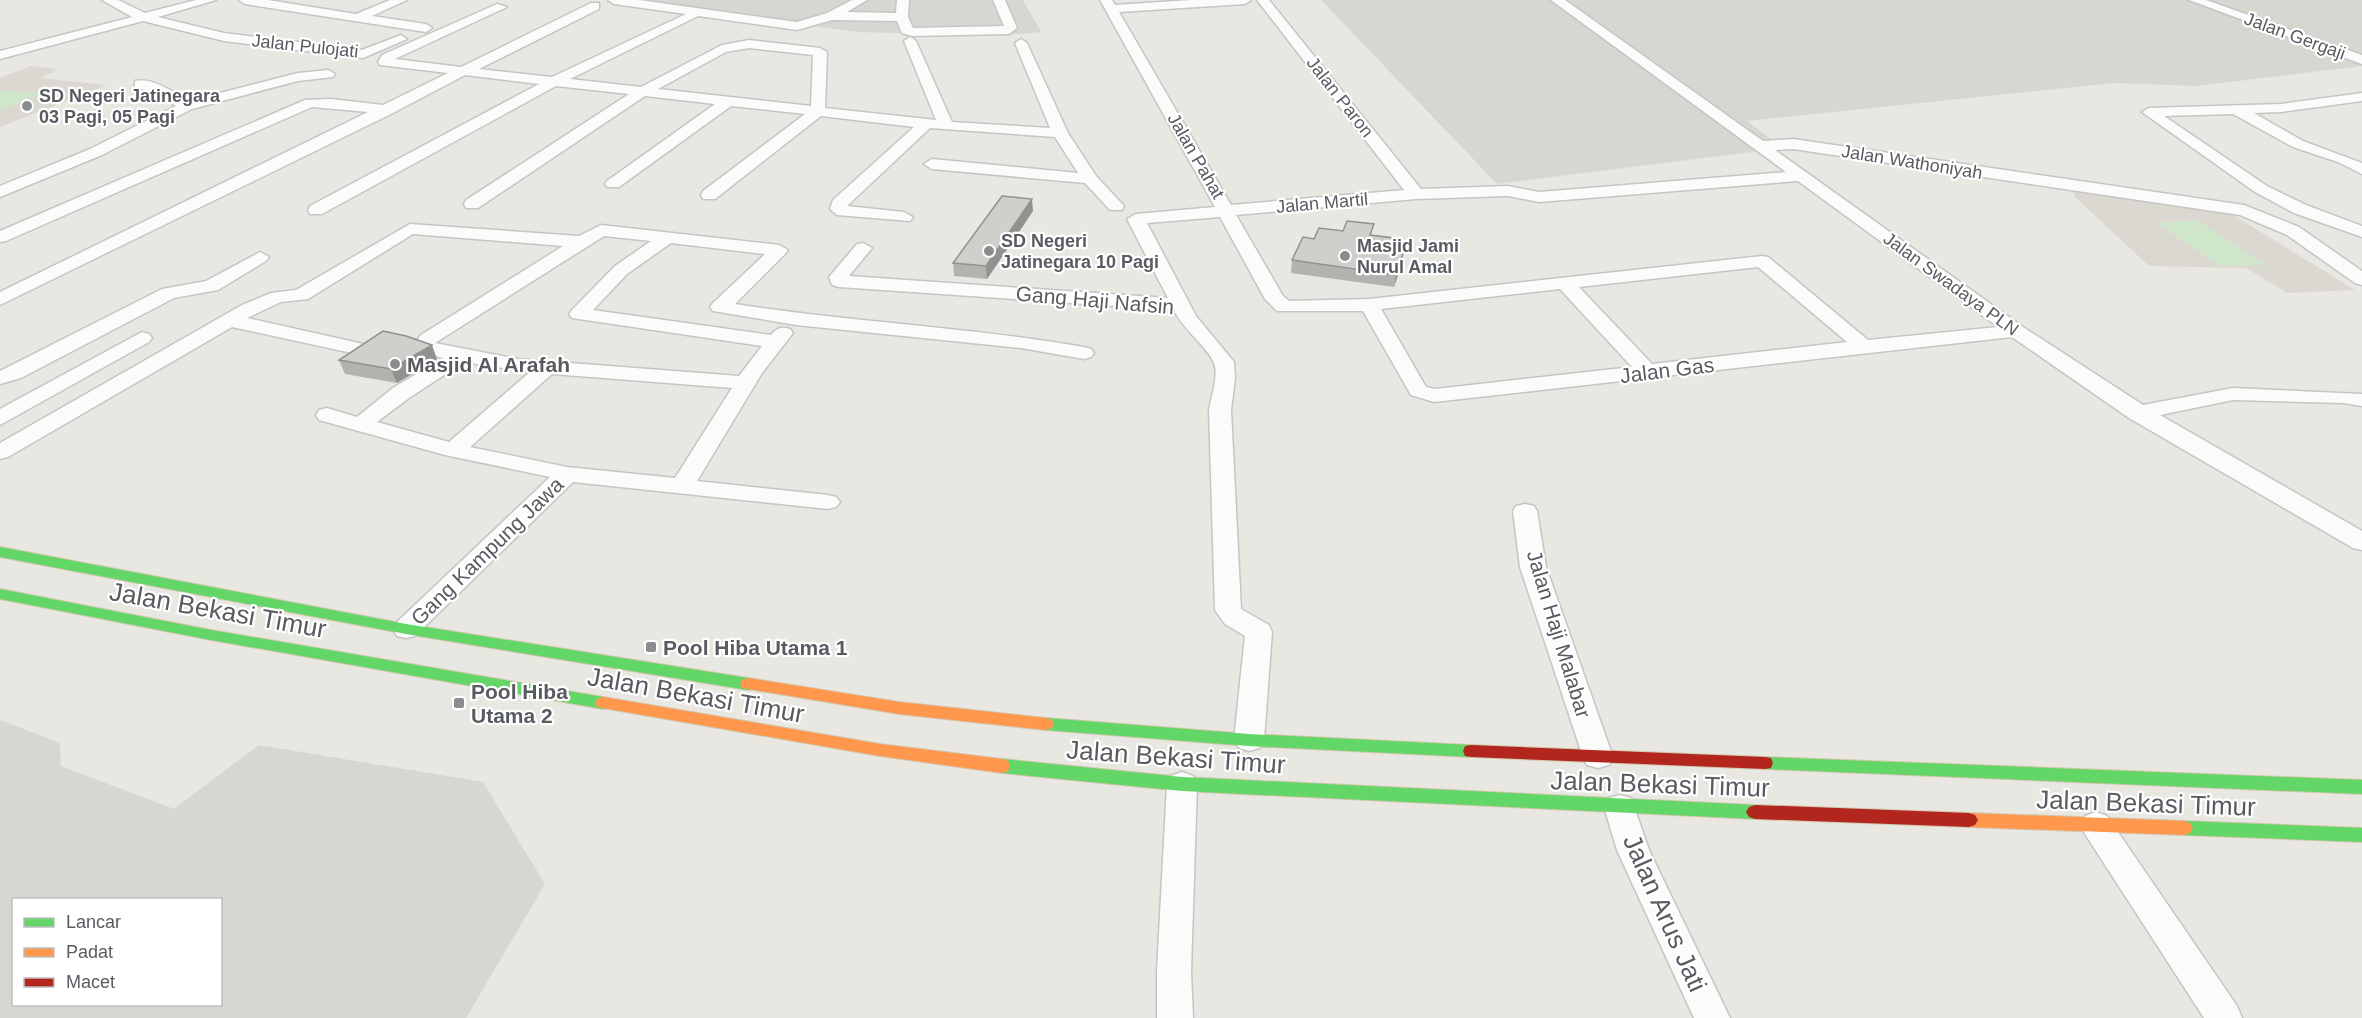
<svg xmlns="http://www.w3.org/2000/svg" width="2362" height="1018" viewBox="0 0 2362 1018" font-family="Helvetica,sans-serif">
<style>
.industrial{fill:#d8d6d1;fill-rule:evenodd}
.education{fill:#dad8d1}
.green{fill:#cfe6cb}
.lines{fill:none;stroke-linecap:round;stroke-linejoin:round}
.street-casing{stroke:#c5c5c3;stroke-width:3}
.fast-casing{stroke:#d2c7ae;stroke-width:2}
.slow-casing{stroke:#d2c7ae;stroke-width:2}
.jam-casing{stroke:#d2c7ae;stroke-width:2}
.street{fill:#fcfbfb;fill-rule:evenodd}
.fast{fill:#63d668;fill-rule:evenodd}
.slow{fill:#ff974d;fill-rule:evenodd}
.jam{fill:#b3261e;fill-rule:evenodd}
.wall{fill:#b3b2af}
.shaded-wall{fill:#92918f}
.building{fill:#d0cfcc;stroke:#92918f;stroke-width:1.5}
.poi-dot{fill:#8a8d8e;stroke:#fff;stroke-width:2}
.labels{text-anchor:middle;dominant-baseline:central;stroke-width:4.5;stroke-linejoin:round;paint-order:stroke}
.far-street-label{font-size:18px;fill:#585c61;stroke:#fff}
.far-poi-label{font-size:18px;font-weight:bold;fill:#585c61;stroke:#fff;text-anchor:start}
.street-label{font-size:21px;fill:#585c61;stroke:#fff}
.poi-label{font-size:21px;font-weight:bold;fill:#585c61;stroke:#fff;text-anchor:start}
.near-street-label{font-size:26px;fill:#585c61;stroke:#fff}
</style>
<rect width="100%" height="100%" fill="#e8e7e2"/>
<path class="industrial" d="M607 0H1023L1041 32 996 36 857 32Z
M1321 0H2362V66L2197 86 2114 83 1747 121 1783 148 1497 184Z
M0 720 60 743 61 766 174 809 259 745 483 782 545 884 466 1018H0ZM14 900H220V1004H14Z"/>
<path class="education" d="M31 66 59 69 40 78 107 85 0 127V78Z
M2073 187 2217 205 2355 290 2287 293 2246 268 2149 266 2074 196Z"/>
<path class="green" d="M5 90 42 94 0 110V92Z
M2198 221 2265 265 2220 266 2155 222Z"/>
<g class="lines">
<g class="street-casing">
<path id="street" d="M102 0H118L145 13 196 0H216L158 17 224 33 362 50 401 35 407 39 363 58 224 41 143 21 0 59V51L132 17Z
M239 0H268L356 14 390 0H407L372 16 426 24 432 28 426 32 245 4Z
M608 0H639L797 22 827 13 852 0H867L847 12 896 13 897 0H909L908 17 913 28 1004 26 993 0H1005L1017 28 1009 34 912 36 902 33 897 21 832 20 797 30 698 16 570 79 641 87 722 45 749 40 820 48 827 52 825 108 936 120 904 41 910 37 916 41 952 122 1050 128 1015 43 1021 39 1027 43 1068 133 1096 176 1124 206 1122 210H1110L1085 183 932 169 924 164 932 159 1078 173 1055 137 930 128 847 206 904 212 913 217 910 221 837 215 830 209 833 200 914 127 821 116 715 199H703L701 195 703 191 805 114 731 106 619 187H607L605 184 607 181 715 104 645 96 478 208H466L464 204 466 200 629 94 556 86 322 214H310L308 210 310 206 539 84 465 75 393 113 0 305V292L368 112 312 107 6 241 0 242V231L305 100 331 99 383 105 448 73 380 65 378 62 382 55 497 4 507 7 395 59 461 67 591 3H599V9L479 69 552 77 686 14 614 4ZM749 48 813 55 811 106 658 89 726 52Z
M1100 0H1112L1115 5 1191 0H1251L1245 4 1119 12 1231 205 1404 190 1257 0H1269L1421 189 1508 186 1539 192 1786 172 1551 0H1565L1763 141 1793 139 2244 205 2299 227 2362 271V285L2355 283 2287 235 2240 215 1793 149 1775 150 2023 327 2143 405 2233 388 2362 394V406L2343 403 2233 400 2160 415 2362 531V550L2353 548 2129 418 2012 337 1434 402 1411 395 1363 311H1277L1265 299 1220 217 1147 223 1196 316 1234 362 1235 378 1231 410 1241 609 1269 625 1272 632 1264 740 1259 748 1249 751 1239 748 1234 740 1245 636 1225 624 1215 610 1209 410C1211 397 1219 376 1214 363 1208 347 1182 329 1174 310L839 287 832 285 829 277 857 244 863 243 872 248 849 276 1168 298 1127 219 1136 214 1215 207ZM1798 181 1998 327 1868 340 1768 257 1762 256 1369 299 1289 301 1283 296 1236 215 1416 199 1508 196 1539 202ZM1758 267 1847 342 1652 364 1579 287ZM1560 289 1632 367 1435 389 1426 387 1381 309Z
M2189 0H2206L2362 55V64Z
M328 70 335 74 333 77 298 81 192 109 102 155 0 197V186L90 149 176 106 155 93 135 87V81C153 77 174 93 189 101L298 73Z
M2362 93V101L2281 112 2254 113 2303 141 2362 163V174L2338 162 2293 147 2233 114 2164 116 2267 186 2306 205 2362 226V237L2294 213 2255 192 2142 112 2149 108 2281 104Z
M410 224 579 236 601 225 779 245 788 250 785 254 735 304C851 322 968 327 1084 347L1091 349 1094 353 1091 357 1084 359 1021 348 796 325 713 311 710 307 713 303 765 254 671 243 627 274 593 310 771 335C777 328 781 326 790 329L793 333 762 373 697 481 828 495 836 497 840 502 836 507 828 509 573 482 415 636 406 638 397 636 393 629 397 622 550 477 445 455 319 420 316 415 319 410 327 408 357 417 393 388 443 358 415 350 412 346 421 335 563 246 413 234 308 299 281 302 247 318 368 345 371 349 368 353 361 355 232 327 8 457 0 459V443L242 305 271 293 296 290ZM604 236 651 241 615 266 572 310 569 314 572 318 762 346 739 376 518 359 435 343ZM464 362 530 372 449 442 377 422 409 398ZM552 374 732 388 675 478 567 467 470 447Z
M260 252 269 257 266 261 218 290 174 298 21 378 0 384V371L162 289 206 281Z
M142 332 149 334 152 338 149 342 0 425V409Z
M1525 504 1534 506 1537 511 1546 567 1613 757 1609 765 1598 768 1587 765 1583 757 1520 567 1513 511 1516 506Z
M1182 772 1193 776 1197 784 1191 971 1193 1018H1157V971L1167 784 1171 776Z
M1620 795 1631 798 1649 850 1730 1018H1694L1617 850 1604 807 1609 798Z
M2096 812 2107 816 2237 1006 2242 1018H2204L2085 834 2080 825 2085 816Z"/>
</g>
<g class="fast-casing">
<path id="fast" d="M0 547 406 624 748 678 754 680 756 684 754 688 748 690 406 634 0 557Z
M0 589 211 630 603 697 609 699 611 703 609 707 603 709 211 640 0 599Z
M1046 718 1249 734 1471 745 1477 746 1479 751 1477 756 1471 757 1249 746 1046 730 1040 728 1038 724 1040 720Z
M1765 757 2362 780V794L1765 769 1759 768 1757 763 1759 758Z
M1002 759 1182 777 1755 805 1761 807 1764 812 1761 817 1755 819 1182 791 1002 773 996 771 994 766 996 761Z
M2184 821 2362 828V842L2184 835 2178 833 2175 828 2178 823Z"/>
</g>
<g class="slow-casing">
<path id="slow" d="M748 678 899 702 1046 718 1052 720 1054 724 1052 728 1046 730 899 714 742 688 740 684 742 680Z
M603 697 880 744 1002 759 1008 761 1010 766 1008 771 1002 773 880 756 597 707 595 703 597 699Z
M1969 813 2184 821 2190 823 2193 828 2190 833 2184 835 1969 827 1963 825 1960 820 1963 815Z"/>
</g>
<g class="jam-casing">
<path id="jam" d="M1471 745 1765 757 1771 758 1773 763 1771 768 1765 769 1471 757 1465 756 1463 751 1465 746Z
M1755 805 1969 813 1975 815 1978 820 1975 825 1969 827 1755 819 1749 817 1746 812 1749 807Z"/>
</g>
<use href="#street" class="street"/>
<use href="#fast" class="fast"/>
<use href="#slow" class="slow"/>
<use href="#jam" class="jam"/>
</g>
<path class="wall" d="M1033 211 987 279 954 276 953 263Z
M1343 231 1394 238 1393 249 1402 263 1394 287 1291 273 1292 260 1314 239Z
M437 359 397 383 345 374 339 360Z"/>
<path class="shaded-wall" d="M1032 199 1033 211 987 279 986 266Z
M1404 250 1402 263 1394 287 1396 275Z
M432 345 437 359 397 383 391 369Z"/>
<path class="building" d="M1002 196 1032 199 986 266 953 263Z
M1347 221 1374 224 1370 235 1394 238 1391 249 1404 250 1396 275 1292 260 1303 237 1314 239 1319 228 1343 231Z
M383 331 406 336 432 345 391 369 339 360Z"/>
<g class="poi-dot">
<circle cx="27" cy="106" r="6"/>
<circle cx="989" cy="251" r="6"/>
<circle cx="1345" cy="256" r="6"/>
<circle cx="395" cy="364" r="6"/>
<rect x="645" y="641" width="12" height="12" rx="3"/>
<rect x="453" y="697" width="12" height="12" rx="3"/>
</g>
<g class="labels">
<g class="far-street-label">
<text transform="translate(2295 36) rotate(20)">Jalan Gergaji</text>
<text transform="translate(305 46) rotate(6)">Jalan Pulojati</text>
<text transform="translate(1340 97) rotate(52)">Jalan Paron</text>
<text transform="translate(1196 156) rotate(60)">Jalan Pahat</text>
<text transform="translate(1912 162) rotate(9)">Jalan Wathoniyah</text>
<text transform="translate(1322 203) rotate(-5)">Jalan Martil</text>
<text transform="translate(1951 284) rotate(36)">Jalan Swadaya PLN</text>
</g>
<g class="far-poi-label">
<text x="39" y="96">SD Negeri Jatinegara<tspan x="39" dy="21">03 Pagi, 05 Pagi</tspan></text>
<text x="1001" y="241">SD Negeri<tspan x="1001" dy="21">Jatinegara 10 Pagi</tspan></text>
<text x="1357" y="246">Masjid Jami<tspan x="1357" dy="21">Nurul Amal</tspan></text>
</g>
<g class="street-label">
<text transform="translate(1095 300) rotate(5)">Gang Haji Nafsin</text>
<text transform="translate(1667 370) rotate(-7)">Jalan Gas</text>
<text transform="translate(487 551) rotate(-44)">Gang Kampung Jawa</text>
<text transform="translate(1559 634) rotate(73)">Jalan Haji Malabar</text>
</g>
<g class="poi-label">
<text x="407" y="364">Masjid Al Arafah</text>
<text x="663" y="647">Pool Hiba Utama 1</text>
<text x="471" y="691">Pool Hiba<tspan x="471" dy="24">Utama 2</tspan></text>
</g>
<g class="near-street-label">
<text transform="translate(218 610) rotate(10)">Jalan Bekasi Timur</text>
<text transform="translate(696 695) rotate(10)">Jalan Bekasi Timur</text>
<text transform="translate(1176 757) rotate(4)">Jalan Bekasi Timur</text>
<text transform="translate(1660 784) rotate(2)">Jalan Bekasi Timur</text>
<text transform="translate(2146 803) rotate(2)">Jalan Bekasi Timur</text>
<text transform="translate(1665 913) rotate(66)">Jalan Arus Jati</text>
</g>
</g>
<rect x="12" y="898" width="210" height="108" fill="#ffffff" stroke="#bcbec0" stroke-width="1.5"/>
<rect x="24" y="918" width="30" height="9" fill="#63d668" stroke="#bcbec0" stroke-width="1.5"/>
<text x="66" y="928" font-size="18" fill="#585c61">Lancar</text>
<rect x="24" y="948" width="30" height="9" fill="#ff974d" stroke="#bcbec0" stroke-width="1.5"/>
<text x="66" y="958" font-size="18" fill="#585c61">Padat</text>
<rect x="24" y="978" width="30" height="9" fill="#b3261e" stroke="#bcbec0" stroke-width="1.5"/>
<text x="66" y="988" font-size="18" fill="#585c61">Macet</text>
</svg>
